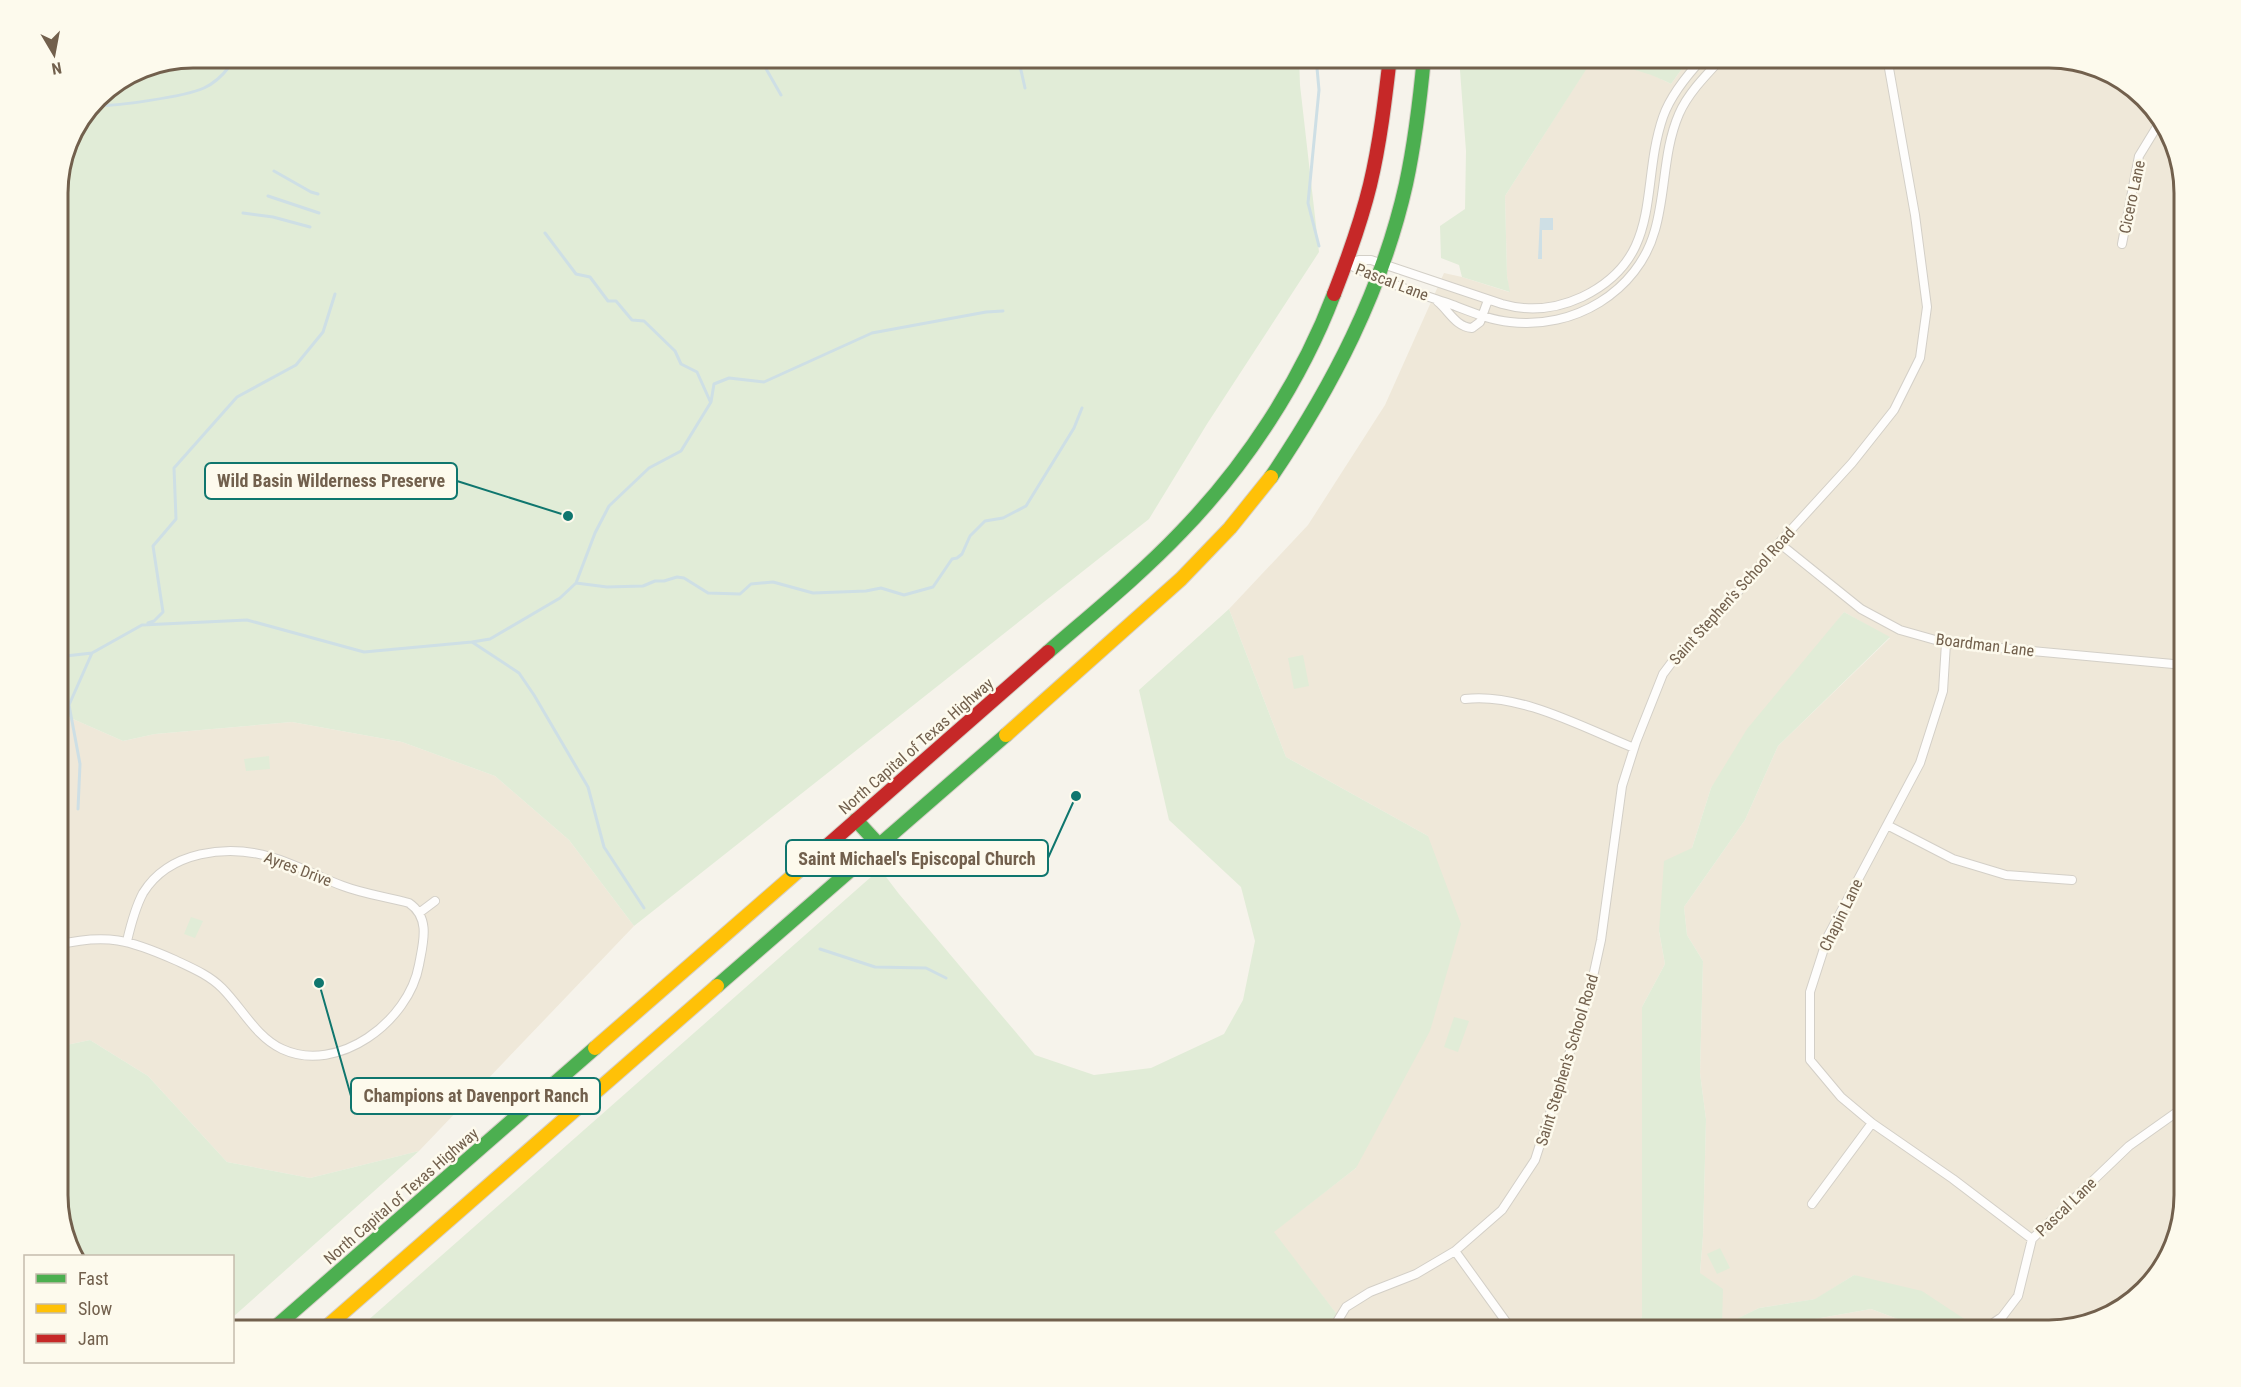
<svg xmlns="http://www.w3.org/2000/svg" width="2241" height="1387" viewBox="0 0 2241 1387" font-family="'Roboto Condensed',sans-serif">
<style>
.residential{fill:#efe8d9}
.green{fill:#e1ecd7}
.water{fill:#cedfe5}
.lines{fill:none;stroke-linecap:round;stroke-linejoin:round}
.stream{stroke:#cedfe5;stroke-width:3}
.street-casing{stroke:#d3cfc7;stroke-width:10}
.fast-casing{stroke:#d5cfc7;stroke-width:16}
.slow-casing{stroke:#d5cfc7;stroke-width:16}
.jam-casing{stroke:#d5cfc7;stroke-width:16}
.street{stroke:#fefdfc;stroke-width:8}
.fast{stroke:#4caf50;stroke-width:14}
.slow{stroke:#ffc107;stroke-width:14}
.jam{stroke:#c62828;stroke-width:14}
.labels{text-anchor:middle;dominant-baseline:central;stroke-width:5;stroke-linejoin:round;paint-order:stroke}
.street-label{font-size:16px;fill:#72604d;stroke:#fdfaed}
.rim{fill:none;stroke:#72604d;stroke-width:3}
.leader{fill:none;stroke:#0f766e;stroke-width:2}
.callout-dot{fill:#0f766e;stroke:#fdfaed;stroke-width:2}
.callout{fill:#fdfaed;stroke:#0f766e;stroke-width:2}
.callout-label{font-size:18px;text-anchor:middle;font-weight:bold;fill:#72604d}
</style>
<rect width="100%" height="100%" fill="#f6f3eb"/>
<path class="residential" d="M1674 57H2048L2116 75 2166 125 2184 184V1195L2166 1262 2116 1312 2049 1330H1950L1965 1320 1854 1275 1816 1299 1759 1308 1721 1327 1700 1273 1703 1236 1706 1119 1700 1073 1703 961 1687 935 1684 907 1745 820 1778 746 1890 638 1844 612 1711 788 1692 848 1659 931 1665 964 1642 1007V1316L1637 1330H1349L1273 1232 1356 1168 1428 836 1286 757 1229 609 1308 525 1385 405 1444 273 1462 277 1509 292 1507 276 1505 196 1589 64 1622 67 1647 72 1671 84 1684 66Z
M57 712 123 741 155 734 292 722 402 742 495 776 569 840 634 926 419 1151 310 1178 227 1162 148 1076 90 1040 57 1047Z
M1871 1309 1927 1330H1776L1781 1325Z"/>
<path class="green" d="M193 57H1299L1300 85 1319 252 1207 424 1149 519 634 926 569 840 495 776 402 742 292 722 155 734 123 741 57 712V184L67 140 97 97 141 67Z
M1459 57H1674L1684 66 1671 84C1642 69 1622 66 1589 65L1505 196 1507 276 1510 292 1462 277 1459 265 1441 258 1440 226 1465 209 1466 151Z
M1229 609 1286 757 1428 836 1461 924 1430 1031 1356 1168 1274 1232 1349 1330H357L880 869 899 894 1035 1055 1094 1075 1151 1068 1224 1034 1243 1000 1255 941 1241 887 1169 820 1139 690Z
M1844 612 1890 637 1778 746 1745 820 1684 907 1687 935 1703 961 1700 1073 1706 1119 1703 1236 1700 1273 1723 1289 1722 1326 1759 1308 1815 1299 1854 1275 1922 1291 1966 1320 1950 1330H1927L1871 1309 1781 1325 1776 1330H1637L1642 1316V1007L1665 964 1659 931 1664 861 1692 848 1711 788 1747 729Z
M1303 655 1309 686 1294 689 1288 658Z
M269 756 270 769 246 771 244 759Z
M191 917 203 921 195 938 184 934Z
M1454 1017 1469 1021 1458 1052 1444 1047Z
M90 1040 148 1076 227 1162 310 1178 419 1151 233 1317 232 1256H74L57 1203V1047Z
M1720 1248 1730 1268 1717 1274 1707 1254Z"/>
<path class="water" d="M1540 218H1553V230H1542V259H1538Z"/>
<g class="lines">
<path class="stream" d="M763 57 765 67 781 95
M1018 57 1025 88
M1316 57 1319 90 1308 203 1319 246
M1644 57 1658 63
M91 105C110 108 187 96 204 88 215 83 222 76 229 67
M274 171 311 192 318 194
M268 196 319 213
M243 213 273 217 310 227
M545 233 576 274 590 277 608 301H616L632 320 644 321 675 351 681 364 697 372 710 401
M576 583 607 587 643 586 655 581H664L677 577 684 578 708 593 740 594 751 584 773 582 813 593 866 591 881 588 904 595 933 587 952 559 957 558 962 554 970 536 985 521 1003 518 1026 506 1074 428 1082 408
M148 623 154 621 163 612 153 546 176 519 174 468 237 397 296 365 323 332 335 294
M472 642 490 639 560 598 576 583 595 533 609 506 649 468 681 451 711 402 714 384 729 378 764 382 872 333 986 312 1003 311
M92 653 142 625 247 620 364 652 472 642 519 673 534 695 588 787 604 847 644 908
M57 657 92 653 69 705 80 764 78 809
M820 949 875 967 926 968 946 978"/>
<g class="street-casing">
<path id="street" d="M2122 244 2139 156 2161 120
M1348 264C1380 281 1415 292 1450 304 1469 311 1489 320 1510 322 1573 330 1638 292 1655 230 1666 192 1663 151 1679 114 1688 93 1707 74 1723 57
M1348 264 1359 260H1371L1502 304C1530 312 1556 309 1582 297 1665 257 1639 187 1663 117 1671 94 1688 74 1704 57
M1438 302C1449 311 1456 327 1472 328L1480 322 1488 300
M1779 543 1861 609 1900 630 1946 643 2184 665
M1946 643 1943 691 1920 763 1828 936 1810 992V1060L1841 1097 1872 1123 1953 1179 2032 1239
M1465 699C1519 692 1584 728 1634 748
M1887 825 1953 859 2006 875 2072 880
M419 913 435 901
M57 945C107 933 130 940 175 960 192 968 209 975 222 988 242 1008 256 1037 282 1049 338 1075 409 1021 419 965 423 943 431 918 409 903 387 897 364 894 343 886 318 877 296 864 271 857 227 844 169 851 143 893 135 908 131 924 127 941
M1812 1204 1872 1123
M1455 1251 1512 1330
M1332 1330 1346 1307 1370 1292 1416 1274 1455 1251 1502 1210 1535 1160 1591 986 1601 940 1622 786 1636 742 1663 674 1672 662 1721 612 1779 543 1852 463 1894 410 1920 358 1927 307 1915 215 1887 57
M1983 1330 2002 1317 2018 1296 2032 1239 2129 1146 2184 1107"/>
</g>
<g class="fast-casing">
<path id="fast" d="M1271 477C1332 387 1382 291 1406 184 1415 142 1420 100 1424 57
M1048 652C1093 613 1140 575 1181 532 1246 465 1301 381 1334 294
M856 820 879 845
M717 986 1006 735
M272 1330 595 1048"/>
</g>
<g class="slow-casing">
<path id="slow" d="M1006 735 1181 579 1230 528 1271 477
M595 1048 820 852
M323 1330 717 986"/>
</g>
<g class="jam-casing">
<path id="jam" d="M1334 294C1348 258 1361 222 1370 185 1380 143 1385 100 1390 57
M820 852 1048 652"/>
</g>
<use href="#street" class="street"/>
<use href="#fast" class="fast"/>
<use href="#slow" class="slow"/>
<use href="#jam" class="jam"/>
</g>
<g class="labels">
<g class="street-label">
<text transform="translate(2132 197) rotate(-78)">Cicero Lane</text>
<text transform="translate(1392 282) rotate(21)">Pascal Lane</text>
<text transform="translate(1732 596) rotate(-48)">Saint Stephen's School Road</text>
<text transform="translate(1985 645) rotate(7)">Boardman Lane</text>
<text transform="translate(916 746) rotate(-41)">North Capital of Texas Highway</text>
<text transform="translate(298 869) rotate(21)">Ayres Drive</text>
<text transform="translate(1841 915) rotate(-64)">Chapin Lane</text>
<text transform="translate(1567 1060) rotate(-73)">Saint Stephen's School Road</text>
<text transform="translate(401 1196) rotate(-41)">North Capital of Texas Highway</text>
<text transform="translate(2066 1207) rotate(-44)">Pascal Lane</text>
</g>
</g>
<path d="M0 0H2241V1387H0ZM193 68H2049A125 125 0 0 1 2174 193V1195A125 125 0 0 1 2049 1320H193A125 125 0 0 1 68 1195V193A125 125 0 0 1 193 68Z" fill="#fdfaed" fill-rule="evenodd"/>
<path class="rim" d="M193 68H2049A125 125 0 0 1 2174 193V1195A125 125 0 0 1 2049 1320H193A125 125 0 0 1 68 1195V193A125 125 0 0 1 193 68Z"/>
<path class="leader" d="M568 516L457 481M1076 796L1048 858M319 983L351 1096"/>
<g class="callout-dot">
<circle cx="568" cy="516" r="6"/>
<circle cx="1076" cy="796" r="6"/>
<circle cx="319" cy="983" r="6"/>
</g>
<g class="callout">
<rect x="205" y="463" width="252" height="36" rx="6"/>
<rect x="786" y="840" width="262" height="36" rx="6"/>
<rect x="351" y="1078" width="249" height="36" rx="6"/>
</g>
<g class="callout-label">
<text x="331" y="487">Wild Basin Wilderness Preserve</text>
<text x="917" y="865">Saint Michael's Episcopal Church</text>
<text x="476" y="1102">Champions at Davenport Ranch</text>
</g>
<rect x="24" y="1255" width="210" height="108" fill="#fdfaed" stroke="#c5bcad" stroke-width="1.5"/>
<rect x="36" y="1274" width="30" height="9" fill="#4caf50" stroke="#c5bcad" stroke-width="1.5"/>
<text x="78" y="1285" font-size="18" fill="#72604d">Fast</text>
<rect x="36" y="1304" width="30" height="9" fill="#ffc107" stroke="#c5bcad" stroke-width="1.5"/>
<text x="78" y="1315" font-size="18" fill="#72604d">Slow</text>
<rect x="36" y="1334" width="30" height="9" fill="#c62828" stroke="#c5bcad" stroke-width="1.5"/>
<text x="78" y="1345" font-size="18" fill="#72604d">Jam</text>
<g transform="translate(54 54) rotate(170)" stroke="#fdfaed" stroke-width="4.5" paint-order="stroke">
<path d="M0-4.5L10 22L0 15L-10 22Z" fill="#72604d"/>
<text y="-9" font-size="16" font-weight="bold" text-anchor="middle" fill="#72604d">N</text>
</g>
</svg>
